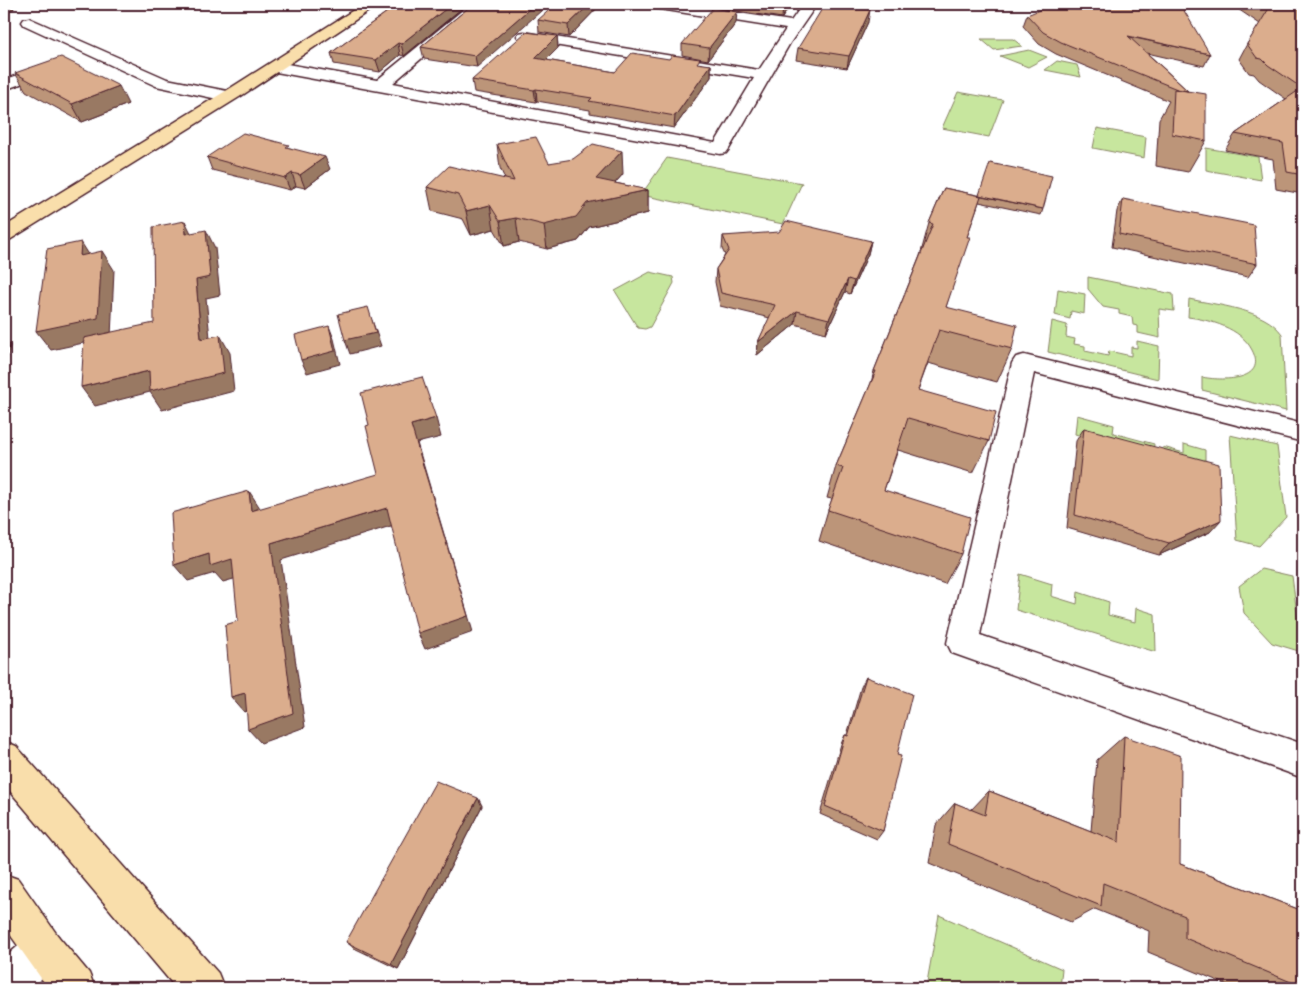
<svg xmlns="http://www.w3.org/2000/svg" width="1307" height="992" viewBox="0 0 1307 992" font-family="'Gochi Hand',sans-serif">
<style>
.green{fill:#c7e69e;stroke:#888264}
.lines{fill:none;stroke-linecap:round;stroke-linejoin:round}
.minor-casing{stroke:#4a1f2b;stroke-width:3}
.major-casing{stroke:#4a1f2b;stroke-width:3}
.minor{fill:#fff;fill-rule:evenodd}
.major{fill:#f9deab;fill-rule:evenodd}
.wall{fill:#bc9579;stroke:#4a1f2b}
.shaded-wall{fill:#997963;stroke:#4a1f2b}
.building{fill:#dbad8d;stroke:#4a1f2b}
</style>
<rect width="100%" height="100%" fill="#fff"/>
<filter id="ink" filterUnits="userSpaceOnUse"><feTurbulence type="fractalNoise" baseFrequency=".02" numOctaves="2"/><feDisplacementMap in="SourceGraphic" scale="10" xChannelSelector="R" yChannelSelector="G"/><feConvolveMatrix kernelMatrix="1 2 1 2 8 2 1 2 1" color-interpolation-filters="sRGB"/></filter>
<g filter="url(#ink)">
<path class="green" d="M981 39H1013L1022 46 994 50Z
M1029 50 1047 57 1028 67 1000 56Z
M1057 61 1077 65 1081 77 1045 70Z
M958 92 1003 100 989 137 942 128Z
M1097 128 1146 137 1144 158 1093 148Z
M1206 148 1258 157 1261 180 1206 170Z
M667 158 802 183 783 224 641 195Z
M650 272 673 277 674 283 650 327 645 329 638 328 615 291Z
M1088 277 1173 294 1174 311 1159 309 1160 338 1138 333V326L1133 325 1132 317 1119 314V310L1103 307 1088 289Z
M1058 289 1085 294 1084 314 1071 311 1070 319 1055 315Z
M1189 299C1216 305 1265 309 1282 334L1286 411 1202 390V377C1220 381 1269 382 1252 350 1241 328 1210 320 1188 317Z
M1052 321 1067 325 1066 337 1075 339 1074 344 1085 346V351L1108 356 1109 351 1131 356V347L1137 348V341L1159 346 1158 379 1048 352Z
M1077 415 1114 425 1113 433 1154 444 1153 455 1075 434Z
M1230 435 1277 446 1286 517 1259 546 1237 540Z
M1184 444 1205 450V469L1162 458 1163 447 1184 453Z
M1261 569 1292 576 1302 652 1272 643 1244 613 1239 586Z
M1020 574 1052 584 1051 596 1077 604 1078 592 1109 602 1108 615 1135 622 1136 608 1155 614 1156 652 1016 610Z
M939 915 1062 969 1060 988H926Z"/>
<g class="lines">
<g class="minor-casing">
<path id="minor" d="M470 4H485L393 83 715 143 754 78 524 40 519 39 517 36 519 33 524 32 759 70 786 29 654 8 647 4H679L791 21 803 4H817L790 43 729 149 726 153 720 154 276 72 271 70 268 67 271 64 276 62 377 80Z
M29 18 167 79 227 91 233 93 235 96 233 99 227 101 156 86 24 25 22 22 24 19Z
M54 62 59 64 62 67 59 70 4 90V80Z
M1024 355 1303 424V442L1034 373 980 635 1303 744V778L952 653 947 643 1012 363 1016 357Z
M44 930 58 936 64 950 58 964 31 988H4V958L30 936Z"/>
</g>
<g class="major-casing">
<path id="major" d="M363 4H379L241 96 11 239 4 241V227L229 89Z
M4 741 16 746 218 973 224 988H176L4 784Z
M4 874 18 879 58 936 89 973 95 988H48L4 926Z"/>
</g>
<use href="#minor" class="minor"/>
<use href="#major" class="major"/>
</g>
<path class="wall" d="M398 4H467L404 56 400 55 380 72 334 64 331 53Z
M473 4 477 67 424 59 421 47Z
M601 4 569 37 539 32 538 20Z
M710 4H791L782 18 710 7Z
M1234 4H1303V194L1276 189 1273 159 1225 150 1235 134 1286 99 1259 80 1254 74 1249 73 1239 59 1247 44 1260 24 1235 7Z
M1027 15 1210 54 1204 66 1147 53 1188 91 1206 141 1188 172 1156 166 1159 119 1169 101 1056 54 1039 44 1023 26Z
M868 22 847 68 796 60 798 48Z
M736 23 708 60 682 55V44Z
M557 36 558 48 546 60 615 72 700 64 711 65V77L674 128 590 113V110L537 101 536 102 474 92 472 80Z
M15 73 128 104 82 122 26 91Z
M497 144 549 163 623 174 615 183 648 190V213L589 227 578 241 547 249 519 242 504 246 494 229 471 235 463 219 432 211 427 187 505 179 500 168Z
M290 148 330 169 305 188 296 186 290 190 212 170 207 157Z
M944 188 1043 209 1041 215 979 202 967 237 946 307 1012 349 997 382 928 363 918 390 989 441 973 473 898 450 884 490 961 554 945 584 819 541 828 510 832 499 827 498 836 466 871 383 874 371 920 256 929 223Z
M1123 199 1257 264 1248 277 1112 247 1117 211Z
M723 236 871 241 868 254 850 294 845 292 826 333 795 324 757 355 758 342 770 318 720 306 715 282 716 269 725 255 722 249Z
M1084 428 1210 532 1159 555 1067 528 1076 441Z
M866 677 897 755 883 831 877 839 820 814 841 744 845 735H847L861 687Z
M1124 736 1180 864 1303 911V988H1235L1148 952 1149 931 1095 909 1071 922 929 863 936 825 955 803 971 810 989 791 1091 831 1097 760Z
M478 798 482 806 398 969 354 948 346 942Z"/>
<path class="shaded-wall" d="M4 4H12L14 9 4 12Z
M452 4H467L404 56 401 44Z
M535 4H549L477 67 475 56Z
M590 4H601L569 37 568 25Z
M785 4H791L782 18 783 6Z
M870 10 868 22 847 68 849 56Z
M737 12 736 23 708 60 709 48Z
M557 36 558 48 536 70 535 58Z
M398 43 400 55 380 72 376 60Z
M711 65V77L674 128 675 116Z
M119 86 128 104 82 122 72 104Z
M536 89 537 101 536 102 534 90Z
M622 151 623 174 600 200 648 190V213L589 227 578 241 547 249 544 225 596 179Z
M325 157 330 169 305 188 300 175Z
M292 173 296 186 290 190 285 178Z
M490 205 494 229 471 235 466 211Z
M516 218 519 242 504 246 500 221Z
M185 221 194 239 186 234Z
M206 230 215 248 220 295 206 298 212 358 201 339 196 280Z
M871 241 868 254 850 294 854 281Z
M81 242 93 261 80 256Z
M102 251 114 270 111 337 51 350 36 331Z
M848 279 845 292 826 333 829 319Z
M797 311 795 324 757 355 758 342Z
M372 320 381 346 350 354 345 340Z
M329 326 334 339 340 364 307 373 301 360Z
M220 335 230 353 234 391 162 410 150 392 95 406 81 387 149 371Z
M4 337 10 345 4 383Z
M436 418 441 437 417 443 473 632 425 649 418 633 411 425Z
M249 491 260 508 251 511Z
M387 508 394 525 281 560 305 727 261 743 248 729 271 543Z
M1221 520 1210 532 1159 555 1169 543Z
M209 554 232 559 244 576 223 582 215 573 188 581 174 565Z
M245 693 258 707 244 712 231 697Z
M478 798 482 806 398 969 391 964Z"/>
<path class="building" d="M398 4H452L401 44 398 43 376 60 331 53Z
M473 4H535L475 56 421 47Z
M556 4H590L568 25 538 20Z
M764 4H785L783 6Z
M825 4 870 10 849 56 798 48Z
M1057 4H1180L1210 54 1128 36 1188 91 1177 89 1061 42 1043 32 1027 15 1049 6Z
M1259 4H1303V175L1287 172 1283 143 1235 134 1302 88 1268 65 1262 59 1257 58 1247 44 1268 10Z
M713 8 737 12 709 48 682 44Z
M526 32 557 36 535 58 615 72 632 53 669 59 672 55 700 59 697 63 711 65 675 116 589 101 592 98 536 89 534 90 472 80Z
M61 57 119 86 72 104 15 73Z
M1174 89 1206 94V141L1172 134Z
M243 133 289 145 286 147 325 157 300 175 292 173 285 178 207 157Z
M536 137 549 163 573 159 593 144 622 151 596 179 648 190 587 203 576 217 544 225 516 218 500 221 490 205 466 211 458 195 427 187 449 166 514 181 497 144Z
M990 163 1052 176 1043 209 979 195Z
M944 188 981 196 967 237H970L946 307 1017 325 1012 349 939 330 918 390 996 412 989 441 908 418 884 490 970 517 961 554 828 510 843 468 836 466 876 371H874L933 224 929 223Z
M1123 199 1254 225 1257 264 1119 234Z
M185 221 186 234 206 230 210 277 196 280 201 339 220 335 224 373 150 391 149 371 81 387 84 338 154 323 153 227Z
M786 221 871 241 854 281 848 279 829 319 797 311 758 342 775 305 721 293 716 269 729 250 723 236 779 232Z
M81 242 80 256 102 251 98 318 36 331 47 249Z
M368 307 376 333 345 340 338 314Z
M329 326 335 351 301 360 295 335Z
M422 377 436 418 411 425 468 616 418 633 387 508 271 543 293 713 248 729 245 693 231 697 225 625 238 621 232 559 210 566 209 554 174 565 171 513 249 491 251 511 378 474 366 426 369 425 361 393Z
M1084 428 1219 464 1221 520 1169 543 1075 515Z
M866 677 912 694 897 755 901 756 883 831 825 806 845 735 848 736Z
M1124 736 1181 756 1180 864 1303 911V987L1185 938V916L1103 883 1101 906 948 844 955 803 985 815 989 791 1119 842Z
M436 781 478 798 391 964 346 942Z"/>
</g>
<rect width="1307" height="992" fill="none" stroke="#fff" stroke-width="20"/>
<rect x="10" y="10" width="1287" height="972" fill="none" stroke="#4a1f2b" stroke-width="2" filter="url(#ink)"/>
</svg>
